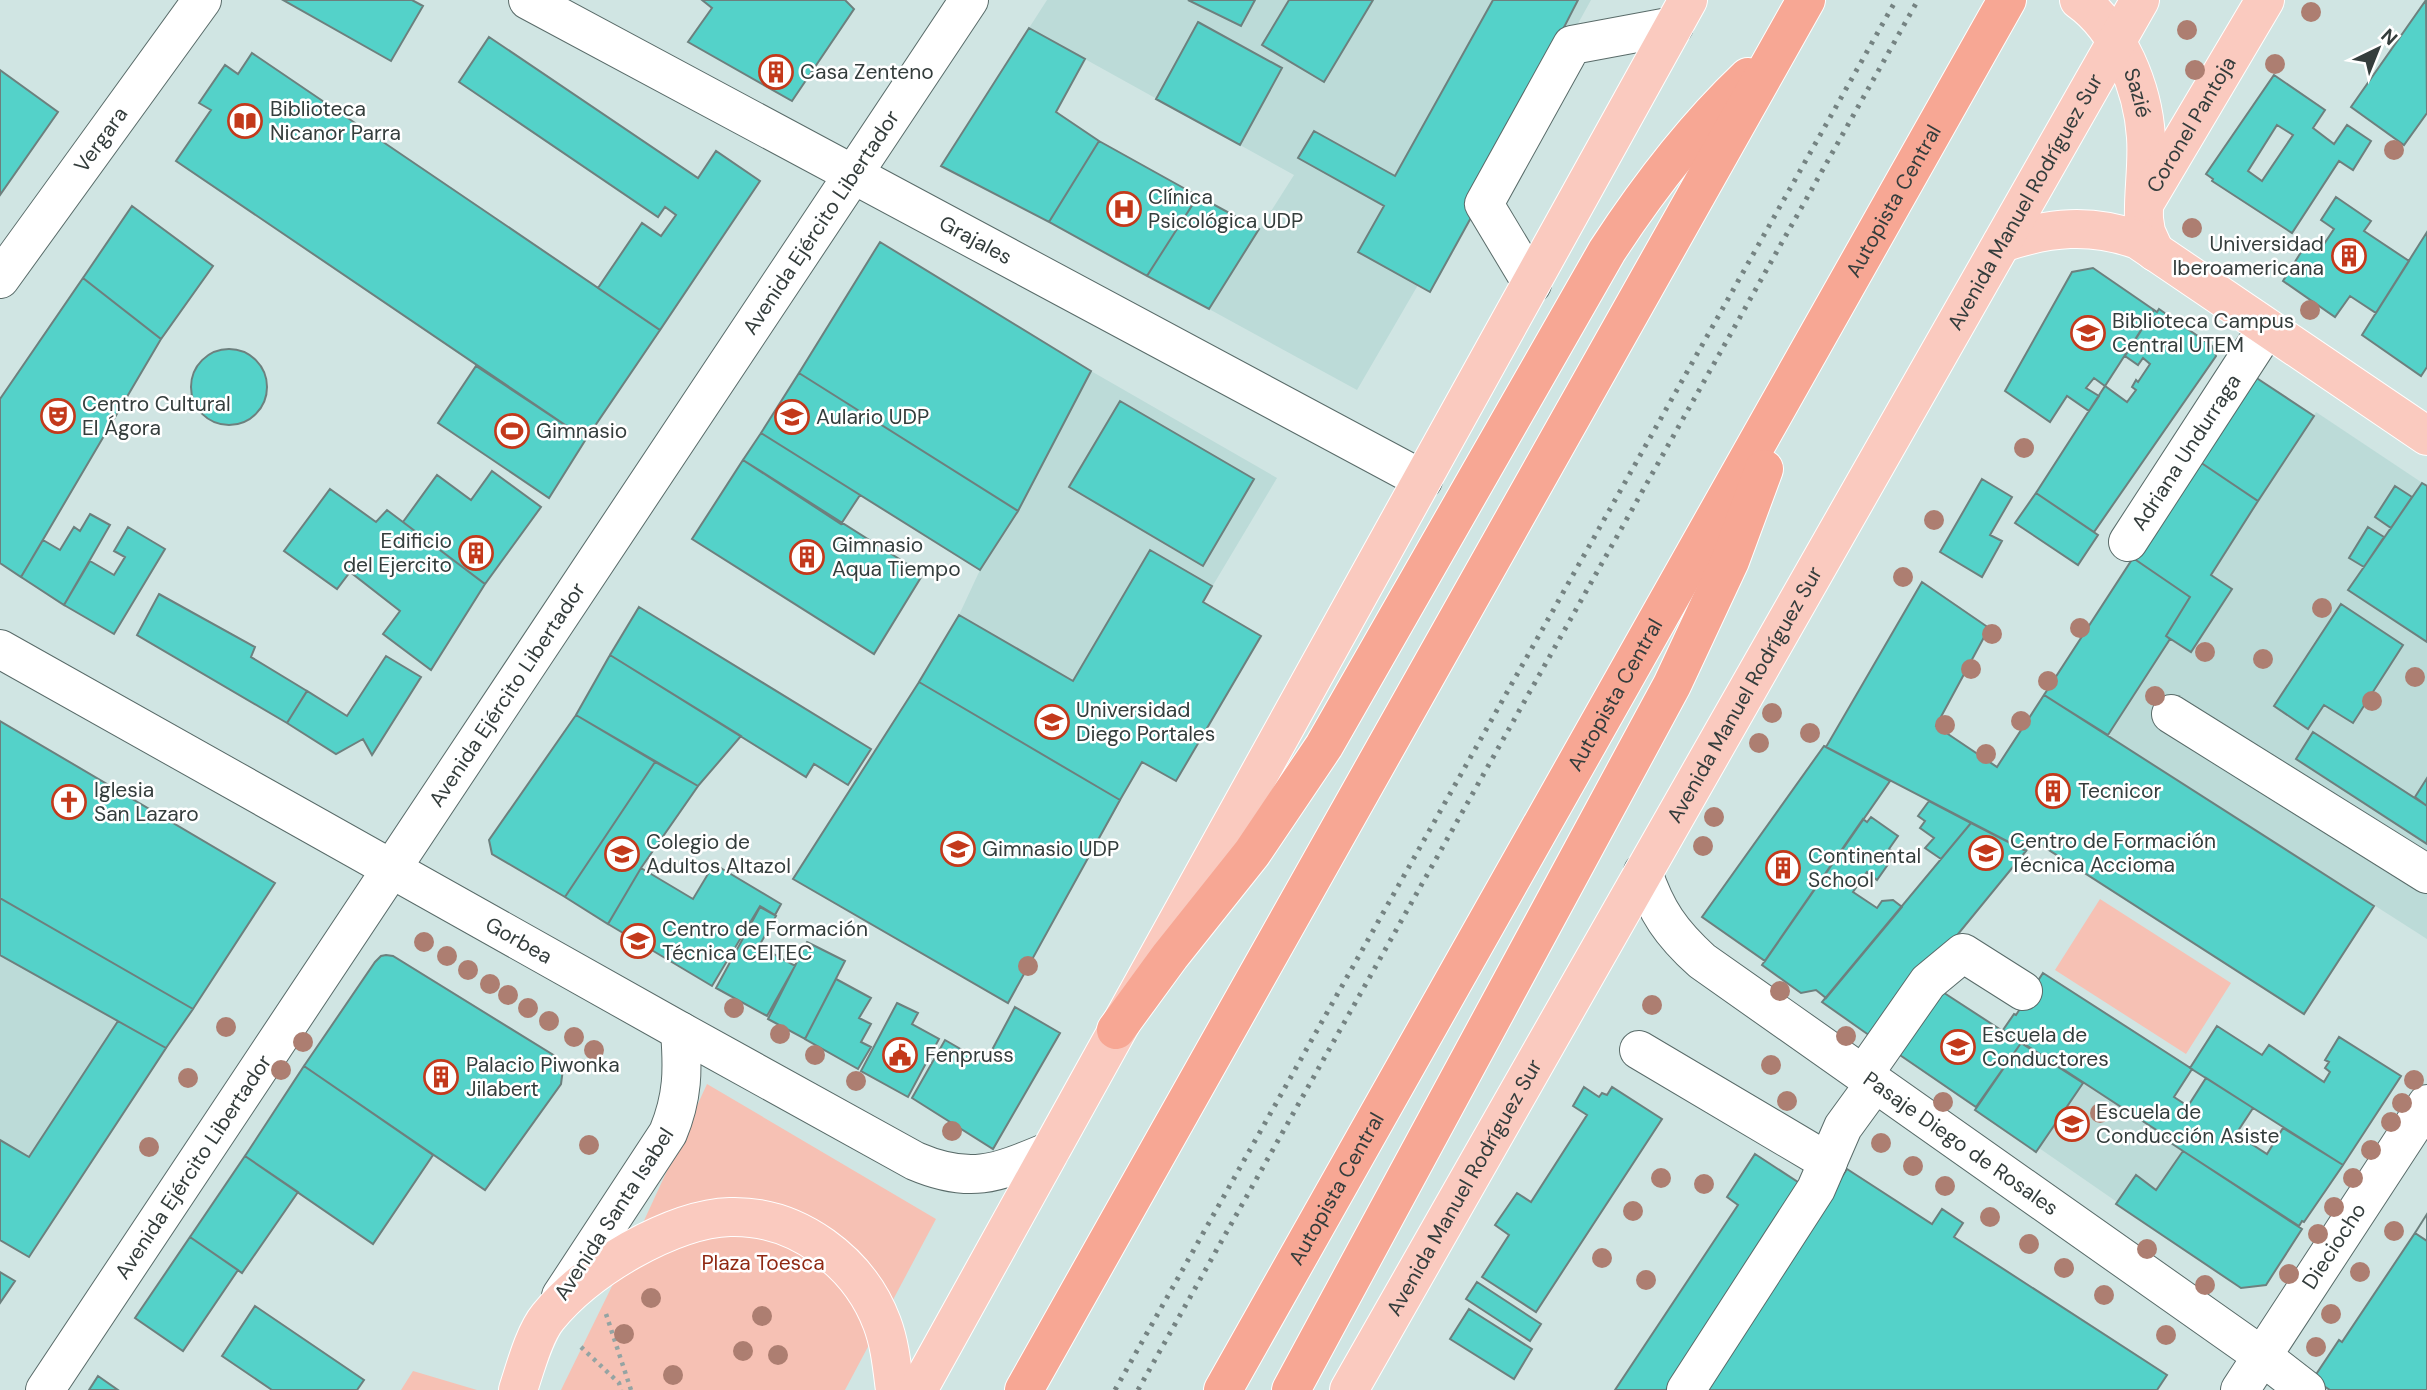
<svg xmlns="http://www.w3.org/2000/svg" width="2427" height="1390" viewBox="0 0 2427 1390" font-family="'DM Sans',sans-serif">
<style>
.built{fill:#bcdbd8}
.green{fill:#f6c1b4}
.building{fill:#54d2c9;stroke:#6d807e;stroke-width:2;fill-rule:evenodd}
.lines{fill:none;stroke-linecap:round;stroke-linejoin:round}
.minor-casing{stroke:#596b69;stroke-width:40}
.major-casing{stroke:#fff;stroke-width:40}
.highway-casing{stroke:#fff;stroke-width:40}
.path{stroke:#94a4a3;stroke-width:4.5;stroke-dasharray:3.5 5;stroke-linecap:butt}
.minor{stroke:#fff;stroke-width:38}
.major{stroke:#facabf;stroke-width:38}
.highway{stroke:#f7a794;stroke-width:38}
.rail{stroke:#758382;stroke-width:5;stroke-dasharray:3.5 7;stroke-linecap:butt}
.tree{fill:#ad7e71}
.labels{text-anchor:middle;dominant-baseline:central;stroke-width:5;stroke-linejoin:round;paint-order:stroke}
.poi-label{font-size:21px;fill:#343d3c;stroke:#fff;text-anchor:start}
.street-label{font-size:21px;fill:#343d3c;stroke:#fff}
.park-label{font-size:21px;fill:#902913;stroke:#fff}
</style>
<rect width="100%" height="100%" fill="#d0e5e3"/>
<path class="built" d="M1047 0H1591L1570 38 1418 285 1357 390 1209 309 1294 175 1029 28Z
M1091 371 1277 478 1203 602 1261 636 1176 781 1142 762 1008 1003 793 879 919 682 959 615 980 570 761 433 1017 511Z
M2316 412 2427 486V939L2108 735 2170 639 2191 652 2231 588 2211 575Z
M0 955 166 1048 29 1257 0 1240Z
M2021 1043 2170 1139 2169 1142 2183 1151 2156 1190 2136 1176 2117 1202 2039 1148 2036 1152 1975 1110Z"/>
<path class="green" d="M2100 899 2231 983 2186 1054 2055 970Z
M707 1084 936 1219 845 1390H561L642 1225Z
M413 1371 477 1390H401Z"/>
<path class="building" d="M283 0H412L423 6 391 61Z
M702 0H845L854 9 792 101 688 42 712 8Z
M1188 0H1255L1241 26Z
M1289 0H1373L1324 82 1262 45Z
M1493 0H1578L1561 33 1570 38 1430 292 1358 252 1384 206 1298 158 1314 131 1395 176Z
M2426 0 2427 113 2404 145 2351 107Z
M1198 22 1282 68 1240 145 1156 99Z
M1029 28 1085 59 1056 112 1099 141 1049 222 941 166Z
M489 37 698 178 716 151 760 181 660 330 598 288 642 223 661 236 676 215 665 207 658 217 459 82Z
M252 53 660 330 586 439 176 161 211 110 199 103 225 65 238 74Z
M0 70 58 112 0 195Z
M2274 75 2325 110 2313 128 2334 144 2347 125 2371 141 2353 170 2339 161 2292 233 2212 181 2213 179 2206 174ZM2277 125 2293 135 2262 181 2248 171Z
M1099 141 1198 196 1147 276 1049 222Z
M1198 196 1259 229 1209 309 1147 276Z
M2336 197 2371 221 2364 231 2409 261 2376 313 2350 296 2335 317 2283 281 2308 241 2320 250 2334 229 2321 220Z
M132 206 213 266 161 339 83 278Z
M2427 232V367L2421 376 2362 335Z
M880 242 1091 371 1018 511 799 373Z
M2093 268 2154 310 2105 386 2094 378 2086 388 2099 396 2089 411 2067 396 2050 422 2005 391 2072 272Z
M83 278 161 339 21 577 0 563V399Z
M2159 309 2212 346 2216 356 2094 532 2036 493 2105 386 2127 402 2136 390 2132 387 2136 380 2138 382 2150 364 2143 358 2138 365 2125 356 2154 310 2157 312Z
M191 387a38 38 0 1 1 76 0a38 38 0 1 1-76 0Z
M476 366 586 439 549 498 438 423Z
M799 373 1018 511 980 570 761 433Z
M2252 375 2314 416 2258 501 2197 460Z
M1120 401 1254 479 1203 566 1069 487Z
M761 433 860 495 841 524 743 460Z
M743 460 923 574 874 654 692 539Z
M2197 460 2258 501 2211 575 2232 589 2191 652 2166 636 2190 597 2133 558Z
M492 471 541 507 485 584 403 522 437 475 471 500Z
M1982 479 2012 497 1990 535 2002 541 1982 577 1940 552Z
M2422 483 2427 486V642L2348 590Z
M2395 486 2412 497 2391 528 2375 517Z
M330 489 376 522 387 510 485 584 431 670 383 634 400 611 350 572 337 589 284 551Z
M2036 493 2098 535 2078 565 2015 523Z
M90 514 110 525 64 605 21 577 43 540 60 550 74 527 80 531Z
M128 527 165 549 114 634 64 605 90 561 114 575 125 557 114 551Z
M2368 527 2384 537 2364 567 2349 558Z
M1150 550 1212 586 1203 602 1261 636 1176 781 1142 762 1120 800 919 682 959 615 1073 681Z
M2133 558 2190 597 2166 636 2170 639 2108 735 2044 695Z
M1922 582 1989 628 1936 726 1997 767 2044 695 2374 906 2304 1014 2033 840 2026 851 1826 747Z
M159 594 255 647 251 657 307 691 287 723 137 635Z
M2341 604 2403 645 2353 723 2324 705 2308 729 2274 706Z
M639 607 871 749 848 785 814 764 806 777 610 655Z
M610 655 741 736 698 786 576 715Z
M386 656 421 677 372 755 363 739 336 754 287 723 307 691 347 716Z
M919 682 1120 800 1008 1003 793 879Z
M576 715 655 762 565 897 492 854 489 840Z
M0 721 275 883 193 1009 0 898Z
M2313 732 2427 806V844L2296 759Z
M1824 746 1890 781 1765 961 1702 917Z
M655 762 698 786 641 868 608 924 565 897Z
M2427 778V806L2415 797Z
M1929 801 1971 823 1941 859 1925 848 1934 838 1920 828 1925 821 1918 816Z
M1871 817 1898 836 1889 849 1896 853 1877 880 1867 872 1853 892 1877 908 1882 901 1893 900 1902 907 1826 998 1816 990 1801 993 1762 965 1863 819 1867 822Z
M1971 823 2026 851 1873 1038 1822 1002Z
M714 864 781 904 775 915 760 906 712 986 608 924 641 868 693 899Z
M0 898 193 1009 166 1048 0 955Z
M760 907 776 916 759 946 795 966 767 1016 716 988Z
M807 942 845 961 805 1039 768 1019Z
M386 955 393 956 555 1056 563 1069 561 1084 485 1190 304 1066 375 962 381 956Z
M2043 973 2192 1069 2174 1097 2188 1106 2206 1078 2253 1108 2236 1134 2267 1154 2283 1128 2343 1165 2304 1222 2302 1221 2299 1226 2183 1151 2168 1141 2170 1139 2003 1030 2014 1014 2016 1015Z
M836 979 871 998 859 1018 871 1024 861 1042 871 1047 858 1069 805 1039Z
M1935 987 2021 1043 1976 1107 1894 1051Z
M897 1003 918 1013 912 1024 939 1039 908 1097 861 1071Z
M1015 1007 1060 1033 993 1149 912 1098 945 1040 985 1063Z
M118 1021 166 1048 29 1257 0 1240V1140L29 1157Z
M2217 1026 2262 1055 2269 1045 2324 1082 2330 1072 2325 1068 2329 1062 2325 1060 2339 1037 2401 1076 2343 1165 2190 1068Z
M2021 1043 2083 1083 2036 1152 1975 1110Z
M304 1066 433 1155 373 1244 245 1156Z
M1584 1087 1599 1097 1602 1093 1607 1095 1612 1087 1662 1119 1536 1312 1482 1277 1509 1235 1495 1225 1517 1193 1531 1202 1587 1115 1573 1106Z
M2183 1151 2302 1229 2266 1285 2241 1288 2116 1204 2136 1175 2156 1190Z
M1755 1154 1804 1186 1666 1390H1615L1738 1205 1727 1197Z
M245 1156 298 1192 242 1273 190 1237Z
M1847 1169 1932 1224 1942 1209 1963 1223 1954 1237 2167 1375 2157 1390H1705Z
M2427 1214V1241L2415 1233Z
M2427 1214V1241L2415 1233Z
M2415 1233 2427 1241V1390H2330L2313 1379 2339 1340 2342 1342Z
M190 1237 238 1270 183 1351 135 1318Z
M0 1272 15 1281 0 1303Z
M1477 1282 1541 1324 1530 1341 1466 1299Z
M255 1306 364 1380 357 1390H272L222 1356Z
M1469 1309 1532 1349 1514 1379 1450 1339Z
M98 1376 118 1390H89Z"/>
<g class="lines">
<g class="minor-casing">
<g id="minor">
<path id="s1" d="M528 0 1423 480"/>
<path id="s2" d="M0 279 202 0"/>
<path d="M1532 284 1484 204 1572 45 1674 26"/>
<path id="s3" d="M2128 542 2267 328"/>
<path id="s4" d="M0 649 680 1031 915 1161C971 1185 997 1173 1050 1151"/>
<path d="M2171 714 2427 874"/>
<path id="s5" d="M1643 872C1656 911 1671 933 1702 961L2262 1356 2306 1390"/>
<path d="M1639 1050 1828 1162"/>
<path d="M1863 1075 1928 982 1963 953 2023 991"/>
<path d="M561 1296 668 1133C683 1097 683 1070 680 1031"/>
<path id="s6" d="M45 1390 969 0"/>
<path d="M1686 1390 1816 1189 1843 1127 1875 1083"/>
<path id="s7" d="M2240 1390 2427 1104"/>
</g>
</g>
<g class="major-casing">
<g id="major">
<path id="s8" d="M2079 0C2119 28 2143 89 2146 137 2148 165 2143 192 2144 219L2146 232 2155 252"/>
<path id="s9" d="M2146 201 2265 0"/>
<path d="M2002 243C2049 227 2091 223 2138 240L2427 436"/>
<path d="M518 1390C525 1369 534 1334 548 1317 570 1290 601 1267 631 1250 660 1234 696 1218 730 1217 797 1215 859 1262 882 1323 890 1344 892 1367 895 1390"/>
<path d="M918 1390 1688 0"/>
<path id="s10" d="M1349 1390 2140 0"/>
</g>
</g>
<g class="highway-casing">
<g id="highway">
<path d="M1116 1030 1170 956 1252 853 1324 746 1607 251C1648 188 1693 129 1748 77"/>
<path d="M1024 1390 1806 0"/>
<path id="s11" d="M1223 1390 2007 0"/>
<path d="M1291 1390 1672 685 1730 561 1764 469"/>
</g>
</g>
<path class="path" d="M606 1314 631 1390
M581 1347 619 1383 621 1390"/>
<use href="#minor" class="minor"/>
<use href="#major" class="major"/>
<use href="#highway" class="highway"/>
<path class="rail" d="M1115 1390 1896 0
M1138 1390 1918 0"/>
</g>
<g class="tree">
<circle cx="2311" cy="12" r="10"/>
<circle cx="2187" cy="30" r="10"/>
<circle cx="2275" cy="64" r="10"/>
<circle cx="2195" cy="70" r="10"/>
<circle cx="2394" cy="150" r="10"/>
<circle cx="2192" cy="228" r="10"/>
<circle cx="2310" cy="310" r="10"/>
<circle cx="2024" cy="448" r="10"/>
<circle cx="1934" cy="520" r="10"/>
<circle cx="1903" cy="577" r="10"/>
<circle cx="2322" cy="608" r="10"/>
<circle cx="2080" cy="628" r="10"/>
<circle cx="1992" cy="634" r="10"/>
<circle cx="2205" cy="652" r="10"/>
<circle cx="2263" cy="659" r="10"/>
<circle cx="1971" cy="669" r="10"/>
<circle cx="2415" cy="677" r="10"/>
<circle cx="2048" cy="681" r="10"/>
<circle cx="2155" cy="696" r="10"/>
<circle cx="2372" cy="701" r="10"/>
<circle cx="1772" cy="713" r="10"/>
<circle cx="2021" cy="721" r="10"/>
<circle cx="1945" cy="725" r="10"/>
<circle cx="1810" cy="733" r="10"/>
<circle cx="1759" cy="743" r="10"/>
<circle cx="1986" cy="754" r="10"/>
<circle cx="1714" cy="817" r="10"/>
<circle cx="1703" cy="846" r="10"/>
<circle cx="424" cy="942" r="10"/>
<circle cx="447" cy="956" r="10"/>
<circle cx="1028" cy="966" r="10"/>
<circle cx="468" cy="970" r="10"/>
<circle cx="490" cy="984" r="10"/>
<circle cx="1780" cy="991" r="10"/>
<circle cx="508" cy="995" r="10"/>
<circle cx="1652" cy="1005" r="10"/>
<circle cx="528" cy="1008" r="10"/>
<circle cx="734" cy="1008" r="10"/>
<circle cx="549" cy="1021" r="10"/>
<circle cx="226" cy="1027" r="10"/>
<circle cx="780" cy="1034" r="10"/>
<circle cx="1846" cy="1036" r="10"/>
<circle cx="574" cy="1037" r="10"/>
<circle cx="303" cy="1042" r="10"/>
<circle cx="594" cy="1050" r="10"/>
<circle cx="815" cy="1055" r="10"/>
<circle cx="1771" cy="1065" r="10"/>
<circle cx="281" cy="1070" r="10"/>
<circle cx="188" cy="1078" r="10"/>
<circle cx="2414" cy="1080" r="10"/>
<circle cx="856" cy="1081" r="10"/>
<circle cx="1787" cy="1101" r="10"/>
<circle cx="1943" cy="1102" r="10"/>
<circle cx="2402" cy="1103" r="10"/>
<circle cx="2100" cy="1113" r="10"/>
<circle cx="2391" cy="1122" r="10"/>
<circle cx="952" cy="1131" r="10"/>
<circle cx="1881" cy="1143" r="10"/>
<circle cx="589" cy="1145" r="10"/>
<circle cx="149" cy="1147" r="10"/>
<circle cx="2371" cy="1150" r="10"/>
<circle cx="1913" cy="1166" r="10"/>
<circle cx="1661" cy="1178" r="10"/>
<circle cx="2353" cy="1178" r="10"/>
<circle cx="1704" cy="1184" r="10"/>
<circle cx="1945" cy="1186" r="10"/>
<circle cx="2334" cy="1207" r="10"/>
<circle cx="1633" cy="1211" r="10"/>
<circle cx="1990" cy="1217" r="10"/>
<circle cx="2394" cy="1231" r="10"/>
<circle cx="2318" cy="1234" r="10"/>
<circle cx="2029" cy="1244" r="10"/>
<circle cx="2147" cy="1249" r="10"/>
<circle cx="1602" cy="1258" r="10"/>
<circle cx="2064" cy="1268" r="10"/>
<circle cx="2360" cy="1272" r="10"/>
<circle cx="2289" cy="1274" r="10"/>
<circle cx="1646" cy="1280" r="10"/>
<circle cx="2205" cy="1285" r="10"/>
<circle cx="2104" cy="1295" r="10"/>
<circle cx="651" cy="1298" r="10"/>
<circle cx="2331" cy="1314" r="10"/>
<circle cx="762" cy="1316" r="10"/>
<circle cx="624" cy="1334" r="10"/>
<circle cx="2166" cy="1335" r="10"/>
<circle cx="2316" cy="1347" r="10"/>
<circle cx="743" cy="1351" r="10"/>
<circle cx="778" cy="1355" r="10"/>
<circle cx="673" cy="1375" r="10"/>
</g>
<defs>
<g id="building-ring" transform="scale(1.75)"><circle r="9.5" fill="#fff" stroke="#c3391b" stroke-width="1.5"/><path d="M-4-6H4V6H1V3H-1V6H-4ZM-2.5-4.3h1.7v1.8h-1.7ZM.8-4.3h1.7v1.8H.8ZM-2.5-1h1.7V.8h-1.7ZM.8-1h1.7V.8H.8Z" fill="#c3391b"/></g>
<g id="library-ring" transform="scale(1.75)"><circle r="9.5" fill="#fff" stroke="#c3391b" stroke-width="1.5"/><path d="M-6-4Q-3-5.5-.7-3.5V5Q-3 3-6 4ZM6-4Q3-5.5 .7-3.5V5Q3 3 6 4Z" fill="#c3391b"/></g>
<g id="hospital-ring" transform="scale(1.75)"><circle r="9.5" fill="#fff" stroke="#c3391b" stroke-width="1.5"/><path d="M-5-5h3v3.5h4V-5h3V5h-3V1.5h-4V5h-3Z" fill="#c3391b"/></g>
<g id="university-ring" transform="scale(1.75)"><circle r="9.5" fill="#fff" stroke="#c3391b" stroke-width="1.5"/><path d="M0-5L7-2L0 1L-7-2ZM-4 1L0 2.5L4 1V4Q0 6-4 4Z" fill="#c3391b"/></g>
<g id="theatre-ring" transform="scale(1.75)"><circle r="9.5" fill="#fff" stroke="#c3391b" stroke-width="1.5"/><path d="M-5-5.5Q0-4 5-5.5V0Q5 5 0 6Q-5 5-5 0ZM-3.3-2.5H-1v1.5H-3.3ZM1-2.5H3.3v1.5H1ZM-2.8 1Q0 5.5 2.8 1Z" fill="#c3391b"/></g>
<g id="stadium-ring" transform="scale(1.75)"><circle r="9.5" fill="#fff" stroke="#c3391b" stroke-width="1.5"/><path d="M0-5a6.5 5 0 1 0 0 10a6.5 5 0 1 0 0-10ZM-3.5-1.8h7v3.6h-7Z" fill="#c3391b"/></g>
<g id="church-ring" transform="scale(1.75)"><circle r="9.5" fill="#fff" stroke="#c3391b" stroke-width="1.5"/><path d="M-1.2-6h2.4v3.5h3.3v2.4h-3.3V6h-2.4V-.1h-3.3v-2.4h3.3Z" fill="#c3391b"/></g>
<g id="school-ring" transform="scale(1.75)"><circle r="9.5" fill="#fff" stroke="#c3391b" stroke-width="1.5"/><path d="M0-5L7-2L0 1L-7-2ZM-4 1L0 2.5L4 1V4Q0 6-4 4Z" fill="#c3391b"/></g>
<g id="civic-ring" transform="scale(1.75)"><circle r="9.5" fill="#fff" stroke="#c3391b" stroke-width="1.5"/><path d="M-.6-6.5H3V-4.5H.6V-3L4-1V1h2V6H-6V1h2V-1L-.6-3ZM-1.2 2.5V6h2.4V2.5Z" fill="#c3391b"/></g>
</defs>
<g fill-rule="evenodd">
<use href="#building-ring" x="776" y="72"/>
<use href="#library-ring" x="245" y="121"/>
<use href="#hospital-ring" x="1124" y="209"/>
<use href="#building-ring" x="2349" y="256"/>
<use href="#university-ring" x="2088" y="333"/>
<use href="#theatre-ring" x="58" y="416"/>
<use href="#university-ring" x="792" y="417"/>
<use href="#stadium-ring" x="512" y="431"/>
<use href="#building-ring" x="476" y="553"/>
<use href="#building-ring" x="807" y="557"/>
<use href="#university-ring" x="1052" y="722"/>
<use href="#building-ring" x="2053" y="791"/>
<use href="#church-ring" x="69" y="802"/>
<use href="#university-ring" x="958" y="849"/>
<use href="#university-ring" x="1986" y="853"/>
<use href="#school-ring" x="622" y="854"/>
<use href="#building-ring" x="1783" y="868"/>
<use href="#university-ring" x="638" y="941"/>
<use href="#school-ring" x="1958" y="1047"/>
<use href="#civic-ring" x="900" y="1055"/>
<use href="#building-ring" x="441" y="1077"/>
<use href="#university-ring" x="2072" y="1124"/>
</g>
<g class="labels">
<g class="poi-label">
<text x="800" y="72">Casa Zenteno</text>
<text x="270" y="109">Biblioteca<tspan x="270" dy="24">Nicanor Parra</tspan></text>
<text x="1148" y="197">Clínica<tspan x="1148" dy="24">Psicológica UDP</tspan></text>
<text x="2324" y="244" text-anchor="end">Universidad<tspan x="2324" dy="24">Iberoamericana</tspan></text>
<text x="2112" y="321">Biblioteca Campus<tspan x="2112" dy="24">Central UTEM</tspan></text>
<text x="82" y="404">Centro Cultural<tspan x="82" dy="24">El Ágora</tspan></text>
<text x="816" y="417">Aulario UDP</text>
<text x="536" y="431">Gimnasio</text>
<text x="452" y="541" text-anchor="end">Edificio<tspan x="452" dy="24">del Ejercito</tspan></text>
<text x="832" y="545">Gimnasio<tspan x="832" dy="24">Aqua Tiempo</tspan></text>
<text x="1076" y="710">Universidad<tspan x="1076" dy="24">Diego Portales</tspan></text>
<text x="94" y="790">Iglesia<tspan x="94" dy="24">San Lazaro</tspan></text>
<text x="2078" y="791">Tecnicor</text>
<text x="2010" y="841">Centro de Formación<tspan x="2010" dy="24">Técnica Accioma</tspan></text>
<text x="646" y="842">Colegio de<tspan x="646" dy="24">Adultos Altazol</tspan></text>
<text x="982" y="849">Gimnasio UDP</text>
<text x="1808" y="856">Continental<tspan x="1808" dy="24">School</tspan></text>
<text x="662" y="929">Centro de Formación<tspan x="662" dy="24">Técnica CEITEC</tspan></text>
<text x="1982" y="1035">Escuela de<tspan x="1982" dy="24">Conductores</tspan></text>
<text x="925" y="1055">Fenpruss</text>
<text x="466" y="1065">Palacio Piwonka<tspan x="466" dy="24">Jilabert</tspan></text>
<text x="2096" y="1112">Escuela de<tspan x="2096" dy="24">Conducción Asiste</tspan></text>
</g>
<g class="street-label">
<text stroke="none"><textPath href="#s8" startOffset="112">Sazié</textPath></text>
<text stroke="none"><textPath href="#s9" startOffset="89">Coronel Pantoja</textPath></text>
<text stroke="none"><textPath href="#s2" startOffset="172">Vergara</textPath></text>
<text stroke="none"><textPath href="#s11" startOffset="1365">Autopista Central</textPath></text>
<text stroke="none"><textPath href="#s10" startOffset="1367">Avenida Manuel Rodríguez Sur</textPath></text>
<text stroke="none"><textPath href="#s6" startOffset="1402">Avenida Ejército Libertador</textPath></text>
<text stroke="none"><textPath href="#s1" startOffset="508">Grajales</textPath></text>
<text stroke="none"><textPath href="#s3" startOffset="107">Adriana Undurraga</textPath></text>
<text stroke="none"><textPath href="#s6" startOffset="835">Avenida Ejército Libertador</textPath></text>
<text stroke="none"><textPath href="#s11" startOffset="798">Autopista Central</textPath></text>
<text stroke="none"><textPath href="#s10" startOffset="800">Avenida Manuel Rodríguez Sur</textPath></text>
<text stroke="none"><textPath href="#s4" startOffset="595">Gorbea</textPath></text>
<text stroke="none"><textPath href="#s5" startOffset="425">Pasaje Diego de Rosales</textPath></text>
<text stroke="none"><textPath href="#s6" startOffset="268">Avenida Ejército Libertador</textPath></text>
<text stroke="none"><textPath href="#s10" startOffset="233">Avenida Manuel Rodríguez Sur</textPath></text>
<text stroke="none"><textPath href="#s11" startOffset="231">Autopista Central</textPath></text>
<text transform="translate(614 1214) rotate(-57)">Avenida Santa Isabel</text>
<text stroke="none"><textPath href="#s7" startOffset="172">Dieciocho</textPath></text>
</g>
<g class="park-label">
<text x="763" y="1263">Plaza Toesca</text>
</g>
</g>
<g transform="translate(2378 49) rotate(43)" stroke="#ffffff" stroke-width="5" paint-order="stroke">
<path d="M0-5L12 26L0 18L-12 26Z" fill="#343d3c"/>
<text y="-10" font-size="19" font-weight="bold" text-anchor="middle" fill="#343d3c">N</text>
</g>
</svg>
